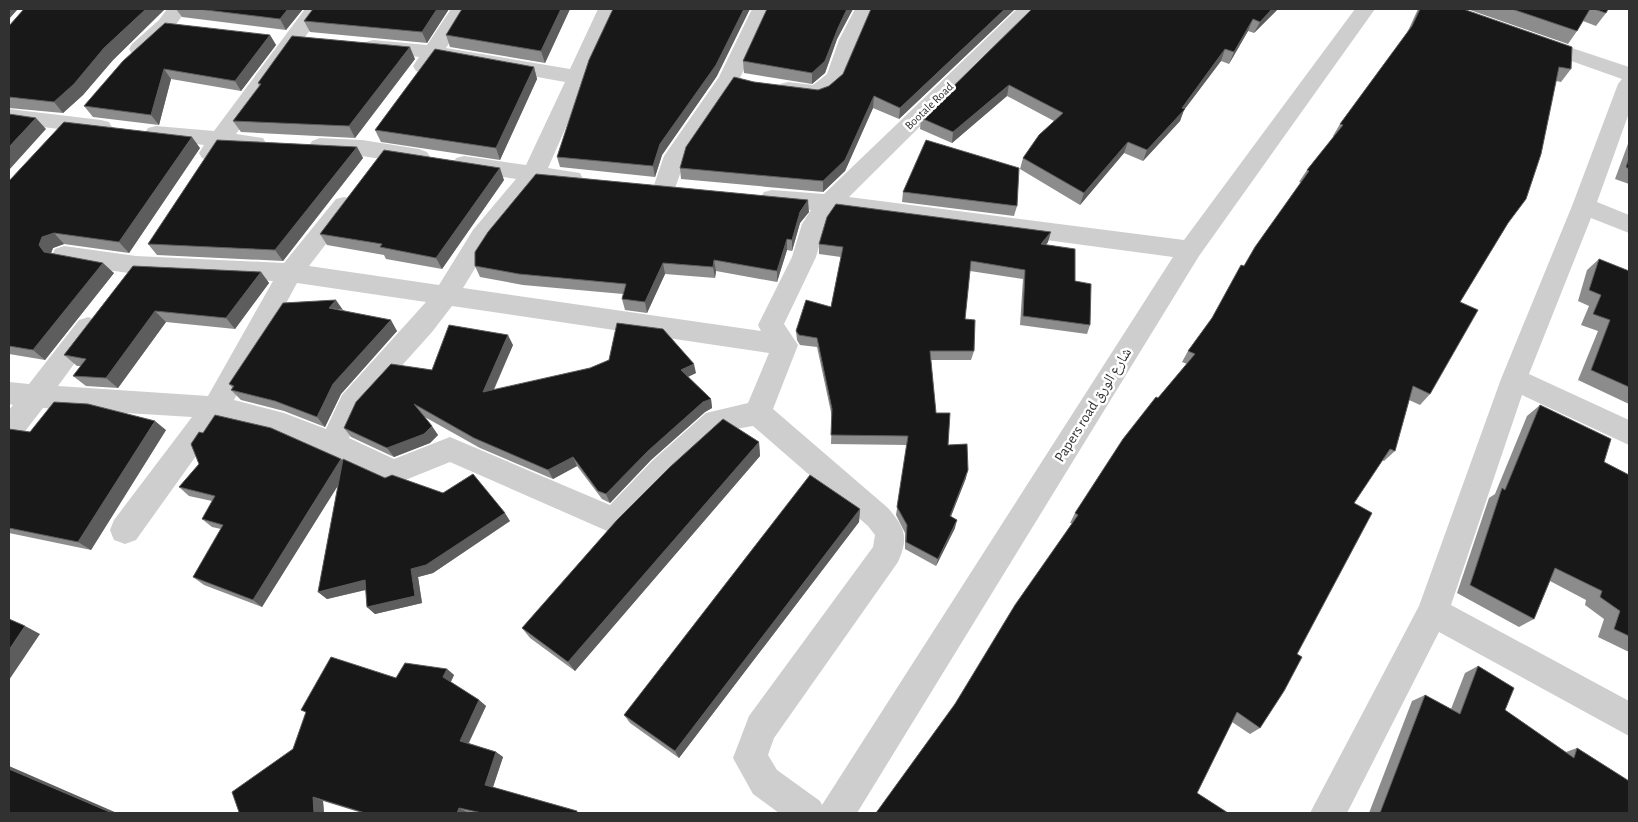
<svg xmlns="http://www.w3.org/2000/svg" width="1638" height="822" viewBox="0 0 1638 822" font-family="'Alegreya Sans','Noto Naskh Arabic',sans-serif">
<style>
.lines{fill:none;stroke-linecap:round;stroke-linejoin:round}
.street{fill:#cecece;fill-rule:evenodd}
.wall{fill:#8c8c8c}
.shaded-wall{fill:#5d5d5d}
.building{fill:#181818;stroke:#5d5d5d}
.labels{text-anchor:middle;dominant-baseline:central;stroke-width:5;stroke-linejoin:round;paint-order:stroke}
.far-street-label{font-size:12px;fill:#313131;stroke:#fff}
.street-label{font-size:15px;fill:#313131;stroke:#fff}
</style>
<rect width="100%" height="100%" fill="#fff"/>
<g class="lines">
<path class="street" d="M167 9H187C176 25 152 59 132 54L129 49 132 44 159 20Z
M305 9H325L236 134 263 138 266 143 263 148 255 151 226 148C219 158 215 162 202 158L199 153 204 145 148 138 145 133 148 128 156 126 214 131Z
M451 9H471L446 48 570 69 598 9H618L548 168 580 173 583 179 580 185 572 187 540 182 491 242 463 288 761 331 758 325 792 257 802 224 811 210 764 204 760 198 764 192 772 190 824 194 1017 9H1038L849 197 1184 240 1355 9H1375L1199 256 857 813H779L753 794 733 758 749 716 873 547 875 535 868 526 753 426 724 431 672 479 624 530 614 534 450 462 393 485 280 435 221 421 136 540 125 544 114 540 110 530 114 520 192 417 43 408 19 439 9 443V410L13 405 9 404V382L29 384 79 320 88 317 97 320 101 327 58 386 208 396 273 281 136 274 64 264 55 261 52 255 55 249 64 246 136 256 284 263 336 199 344 197 352 199 356 205 309 266 439 285 473 230 516 179 456 170 453 164 456 158 464 156 526 165 565 82 438 59 430 71 423 73 416 71 413 66 419 57 373 52 366 50 363 46 366 42 373 40 427 45ZM835 212 1173 257 822 805 820 801 777 770 768 755 774 738 898 562C909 537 905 528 888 508L773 409 798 345 784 324 816 257 825 226ZM297 283 426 302 342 395 326 429 284 413 234 400ZM452 306 769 353 748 403 706 413 652 461 610 505 450 437 394 459 349 438 362 410 432 332Z
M752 9H772L740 78 686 157 673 194 665 196 657 194 653 188 664 156 719 77Z
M855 9H875L859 40 846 77 826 98 818 100 780 94 777 89 780 84 788 82 813 85 827 74 839 40Z
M1536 36 1629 67V113L1597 202 1629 215V233L1591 218 1529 374 1629 420V445L1522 395 1451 605 1629 701V736L1439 632 1347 813H1310L1419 606 1501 379 1572 206 1618 84 1622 79 1529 46 1526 42 1529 38Z
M9 109 101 120 109 122 112 127 109 132 101 134 9 123Z
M320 138 362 140 419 149 427 152 430 157 427 162 419 165 362 156 312 151 309 146 312 141Z"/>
</g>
<path class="wall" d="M24 9H165L113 60 83 95 63 113 9 108V26Z
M176 9H303L286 30 182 17Z
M449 9 427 43 310 32 304 21Z
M570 9 545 63 450 47 446 35Z
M767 9H853L837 39 825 73 812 84 744 73 743 61Z
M1015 9 899 119 873 108 845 171 823 192 681 179 680 168 754 82 818 90 829 86 843 74Z
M1032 9H1278L1254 33 1248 31 1229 64 1221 61 1184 110 1180 121 1143 161 1124 153 1080 205 1020 169 1023 158 1054 121 1007 96 952 143 920 129 921 118Z
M1418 9H1463L1571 69 1561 82 1556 81 1508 223 1460 302 1430 394 1420 405 1409 400 1395 451 1384 461 1382 460 1354 503 1297 654 1260 728 1250 734 1232 722 1197 793 1228 813H876L955 704 1072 523H1070L1075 513 1158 398 1187 364 1182 362 1188 351 1211 320 1244 266 1301 182H1299L1307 170 1334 137 1333 136 1340 124 1407 33Z
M1467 9H1608L1606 13 1596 26 1583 21 1577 31 1568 44Z
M270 35 276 45 241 91 171 79 159 125 93 117 84 106 123 61Z
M415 59 355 138 241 132 233 121 259 86 258 83Z
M534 67 537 79 500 160 381 142 375 130Z
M717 76 662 155 655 177 560 167 557 157Z
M1629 141V184L1615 179Z
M357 147 363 158 283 261 157 255 148 244Z
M200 148 129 253 64 244 53 248 51 253 114 273 45 360 9 354V181Z
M504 180 442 269 386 259 384 255 327 245 320 234Z
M903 192 1017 206 1014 216 902 202Z
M809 212 800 223 792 251 787 250 777 282 716 271 715 278 665 274 647 313 625 310 622 299 623 294 523 285 480 277 475 266Z
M1048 242 1046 245 1075 281 1090 325 1087 334 1020 325 1023 279 970 271 965 319 974 351 971 360H931L936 413 948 445 966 478 951 516 955 528 936 566 905 549V533L896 515 907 445 831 444 832 417 817 347 800 345 797 340 796 331 831 307 841 257 819 254V244Z
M1599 259 1629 271V404L1578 380 1598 331 1581 325 1589 306 1578 301 1587 270Z
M133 266 261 272 269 283 235 329 166 322 118 388 86 386 73 376 81 366H77L64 355Z
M343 310 397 331 341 394 325 427 284 411 241 400 231 390 233 388 229 384Z
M513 345 494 390 696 373 688 377 711 399 712 408 705 412 651 460 610 503 602 499 577 466 553 479 480 448 423 416 438 435 430 443 394 457 351 437 344 428 432 370Z
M1540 405 1604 462 1629 475V652L1598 637 1604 619 1585 605 1586 600 1550 581 1534 619 1519 627 1457 593 1489 498 1495 494 1527 416Z
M9 429 30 432 166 430 91 550 9 533Z
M759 442 760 456 575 671 530 638 522 628Z
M341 459 343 461 385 478 510 521 433 573 418 577 422 603 375 614 367 607 366 590 327 599 318 592 338 485 262 607 204 585 193 577 221 529 212 527 202 519 212 501 189 496 179 487Z
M860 509 859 522 679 758 630 723 624 715Z
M1478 666 1505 710 1566 752 1577 748 1629 813H1369L1412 701 1425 695 1451 709 1465 673Z
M447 669 454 675 451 682 479 700 486 706 469 743 496 752 503 757 493 787 580 813H472L467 812 466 813H362L323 801 324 813H237L239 812 293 749 306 712 301 710 396 678Z"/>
<path class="shaded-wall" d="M9 9H18L9 19Z
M146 9H165L113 60 83 95 63 113 54 102 104 48Z
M288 9H303L286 30 280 19Z
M437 9H449L427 43 422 32Z
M561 9H570L545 63 541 51Z
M744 9H750L717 76 662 155 655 177 653 166 660 144Z
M847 9H853L837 39 825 73 812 84V73Z
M1005 9H1015L899 119 900 108Z
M1272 9H1278L1254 33 1260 22Z
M1253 19 1248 31 1229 64 1234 52Z
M270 35 276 45 241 91 235 81Z
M410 47 415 59 355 138 349 126Z
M1225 49 1221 61 1184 110 1180 121 1143 161 1147 150 1182 108Z
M534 67 537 79 500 160 496 148Z
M164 69 171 79 159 125 151 115Z
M1009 85 1007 96 952 143 953 132Z
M874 96 873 108 845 171 823 192V181Z
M36 118 46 129 9 170V147Z
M192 137 200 148 129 253 119 242Z
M1128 142 1124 153 1080 205 1084 193Z
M357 147 363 158 283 261 275 250Z
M500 168 504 180 442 269 436 258Z
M808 200 809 212 800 223 792 251V240L800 212Z
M1051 232 1048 242 1038 254 1041 244Z
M54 233 64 244 53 248 50 256 44 252 39 245 42 237Z
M787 239V250L777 282V271Z
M714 260 716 271 715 278 713 267Z
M103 263 114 273 45 360 33 350Z
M663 263 665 274 647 313 645 302Z
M261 272 269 283 235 329 226 318Z
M336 300 343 310 329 308Z
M155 311 166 322 118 388 106 378Z
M391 320 397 331 341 394 325 427 317 417 333 384Z
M508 335 513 345 488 402 483 392Z
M694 364 696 373 683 379 681 370Z
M711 399 712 408 705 412 651 460 610 503 606 494 648 451 703 402Z
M155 421 166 430 91 550 78 542Z
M432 426 438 435 430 443 394 457 387 448Z
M759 442 760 456 575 671 568 662Z
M573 457 577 466 553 479 548 470Z
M341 459 349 468 262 607 253 600Z
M968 470 966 478 948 524 950 516Z
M860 509 859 522 679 758 675 751Z
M505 513 510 521 433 573 418 577 422 603 375 614 367 607 411 569Z
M957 520 955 528 936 566 938 559Z
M365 580 373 588 327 599 318 592Z
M25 626 40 634 9 680V650Z
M447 669 454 675 450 683 443 677Z
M479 700 486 706 467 746 460 741Z
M496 752 503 757 492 790 485 785Z
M9 766 117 813H112L9 769Z
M313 797 323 801 324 813H314Z
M459 808 467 812 466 813H457Z"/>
<path class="building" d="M24 9H146L104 48 74 84 54 102 9 97V26Z
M198 9H288L280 19Z
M313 9H437L422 32 304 21Z
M462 9H561L541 51 446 35Z
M613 9H744L716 65 660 144 653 166 557 157 589 60Z
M767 9H847L838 28 825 61 812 73 743 61Z
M871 9H1005L900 108 874 96 845 160 823 181 680 168 686 147 734 77 754 82 818 90 829 86 843 74Z
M1032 9H1272L1260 22 1253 19 1234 52 1225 49 1182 108 1185 109 1147 150 1128 142 1084 193 1023 158 1039 135 1063 113 1009 85 953 132 921 118Z
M1420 9H1463L1572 47 1571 69 1559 67 1541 154 1526 199 1508 223 1460 302 1478 310 1430 394 1413 386 1395 451 1390 449 1354 503 1372 513 1297 654 1302 657 1284 691 1260 728 1237 712 1197 793 1228 813H876L955 704 1015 605 1078 515 1075 513 1123 439 1156 397 1158 398 1195 354 1188 351 1212 318 1241 265 1244 266 1255 247 1309 171 1307 170 1343 125 1340 124 1412 26Z
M1512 9H1590L1577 31Z
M1594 9H1608L1606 13Z
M165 23 270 35 235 81 164 69 151 115 84 106 123 61Z
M292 36 410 47 349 126 233 121 261 84 258 83Z
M435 49 534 67 496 148 375 130Z
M9 114 36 118 9 147Z
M64 122 192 137 119 242 54 233 42 237 39 245 44 252 103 263 33 350 9 346V181Z
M217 140 357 147 275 250 148 244Z
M926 140 1019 168 1017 206 903 192Z
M384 150 500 168 436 258 380 247 382 244 320 234Z
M1629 158V169L1626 167Z
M536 174 808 200 800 212 792 240 787 239 777 271 714 260 713 267 663 263 645 302 622 299 626 284 519 274 475 266V252L488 232Z
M836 204 1051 232 1041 244 1075 249V281L1091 284 1090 325 1023 316 1025 270 971 261 965 319 975 320 974 351H930L936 413H950L948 445 967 444 968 470 950 516 957 520 938 559 906 542 907 525 897 507 908 436 831 435 832 409 817 338 799 335 796 331 806 300 831 307 843 247 819 244 827 217Z
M1599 259 1629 271V387L1591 370 1610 320 1593 314 1601 295 1589 290Z
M133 266 261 272 226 318 155 311 106 378 73 376 86 359 64 355Z
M336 300 329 308 391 320 333 384 317 417 275 401 231 390 234 386 229 384 283 303Z
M617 323 663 329 694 364 681 370 711 399 703 402 648 451 606 494 598 491 573 457 548 470 474 438 414 404 432 426 424 434 387 448 344 428 356 402 391 364 432 370 449 325 508 335 483 392 590 368 609 360Z
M54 402 88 404 155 421 78 542 9 528V429L30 432Z
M1540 405 1611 439 1604 462 1629 475V636L1614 629 1620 611 1600 597 1602 591 1555 568 1534 619 1470 585 1502 488 1505 490Z
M215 415 271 428 341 459 253 600 193 577 223 525 202 519 215 496 179 487 199 464 191 444 199 432 203 433Z
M723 419 759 442 568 662 522 628 617 520 670 467Z
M343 459 385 478 392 475 443 493 473 474 505 513 426 565 411 569 415 596 367 607 365 580 318 592Z
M810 475 860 509 675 751 624 715Z
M9 619 25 626 9 650Z
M331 657 396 678 405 663 447 669 443 677 479 700 460 741 496 752 485 785 577 811V813H482L459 808 457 813H365L313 797 314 813H237L239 812 232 792 293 749 306 712 301 710Z
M1478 666 1514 688 1505 710 1574 758 1577 748 1629 781V813H1380L1425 695 1460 714Z
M9 769 112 813H9Z"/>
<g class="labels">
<g class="far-street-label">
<text transform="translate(929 106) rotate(-44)">Bootale Road</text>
</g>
<g class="street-label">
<text transform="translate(1093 405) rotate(-58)">Papers road شارع الورق</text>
</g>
</g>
<rect width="1638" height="822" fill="none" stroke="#313131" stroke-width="20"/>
</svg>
